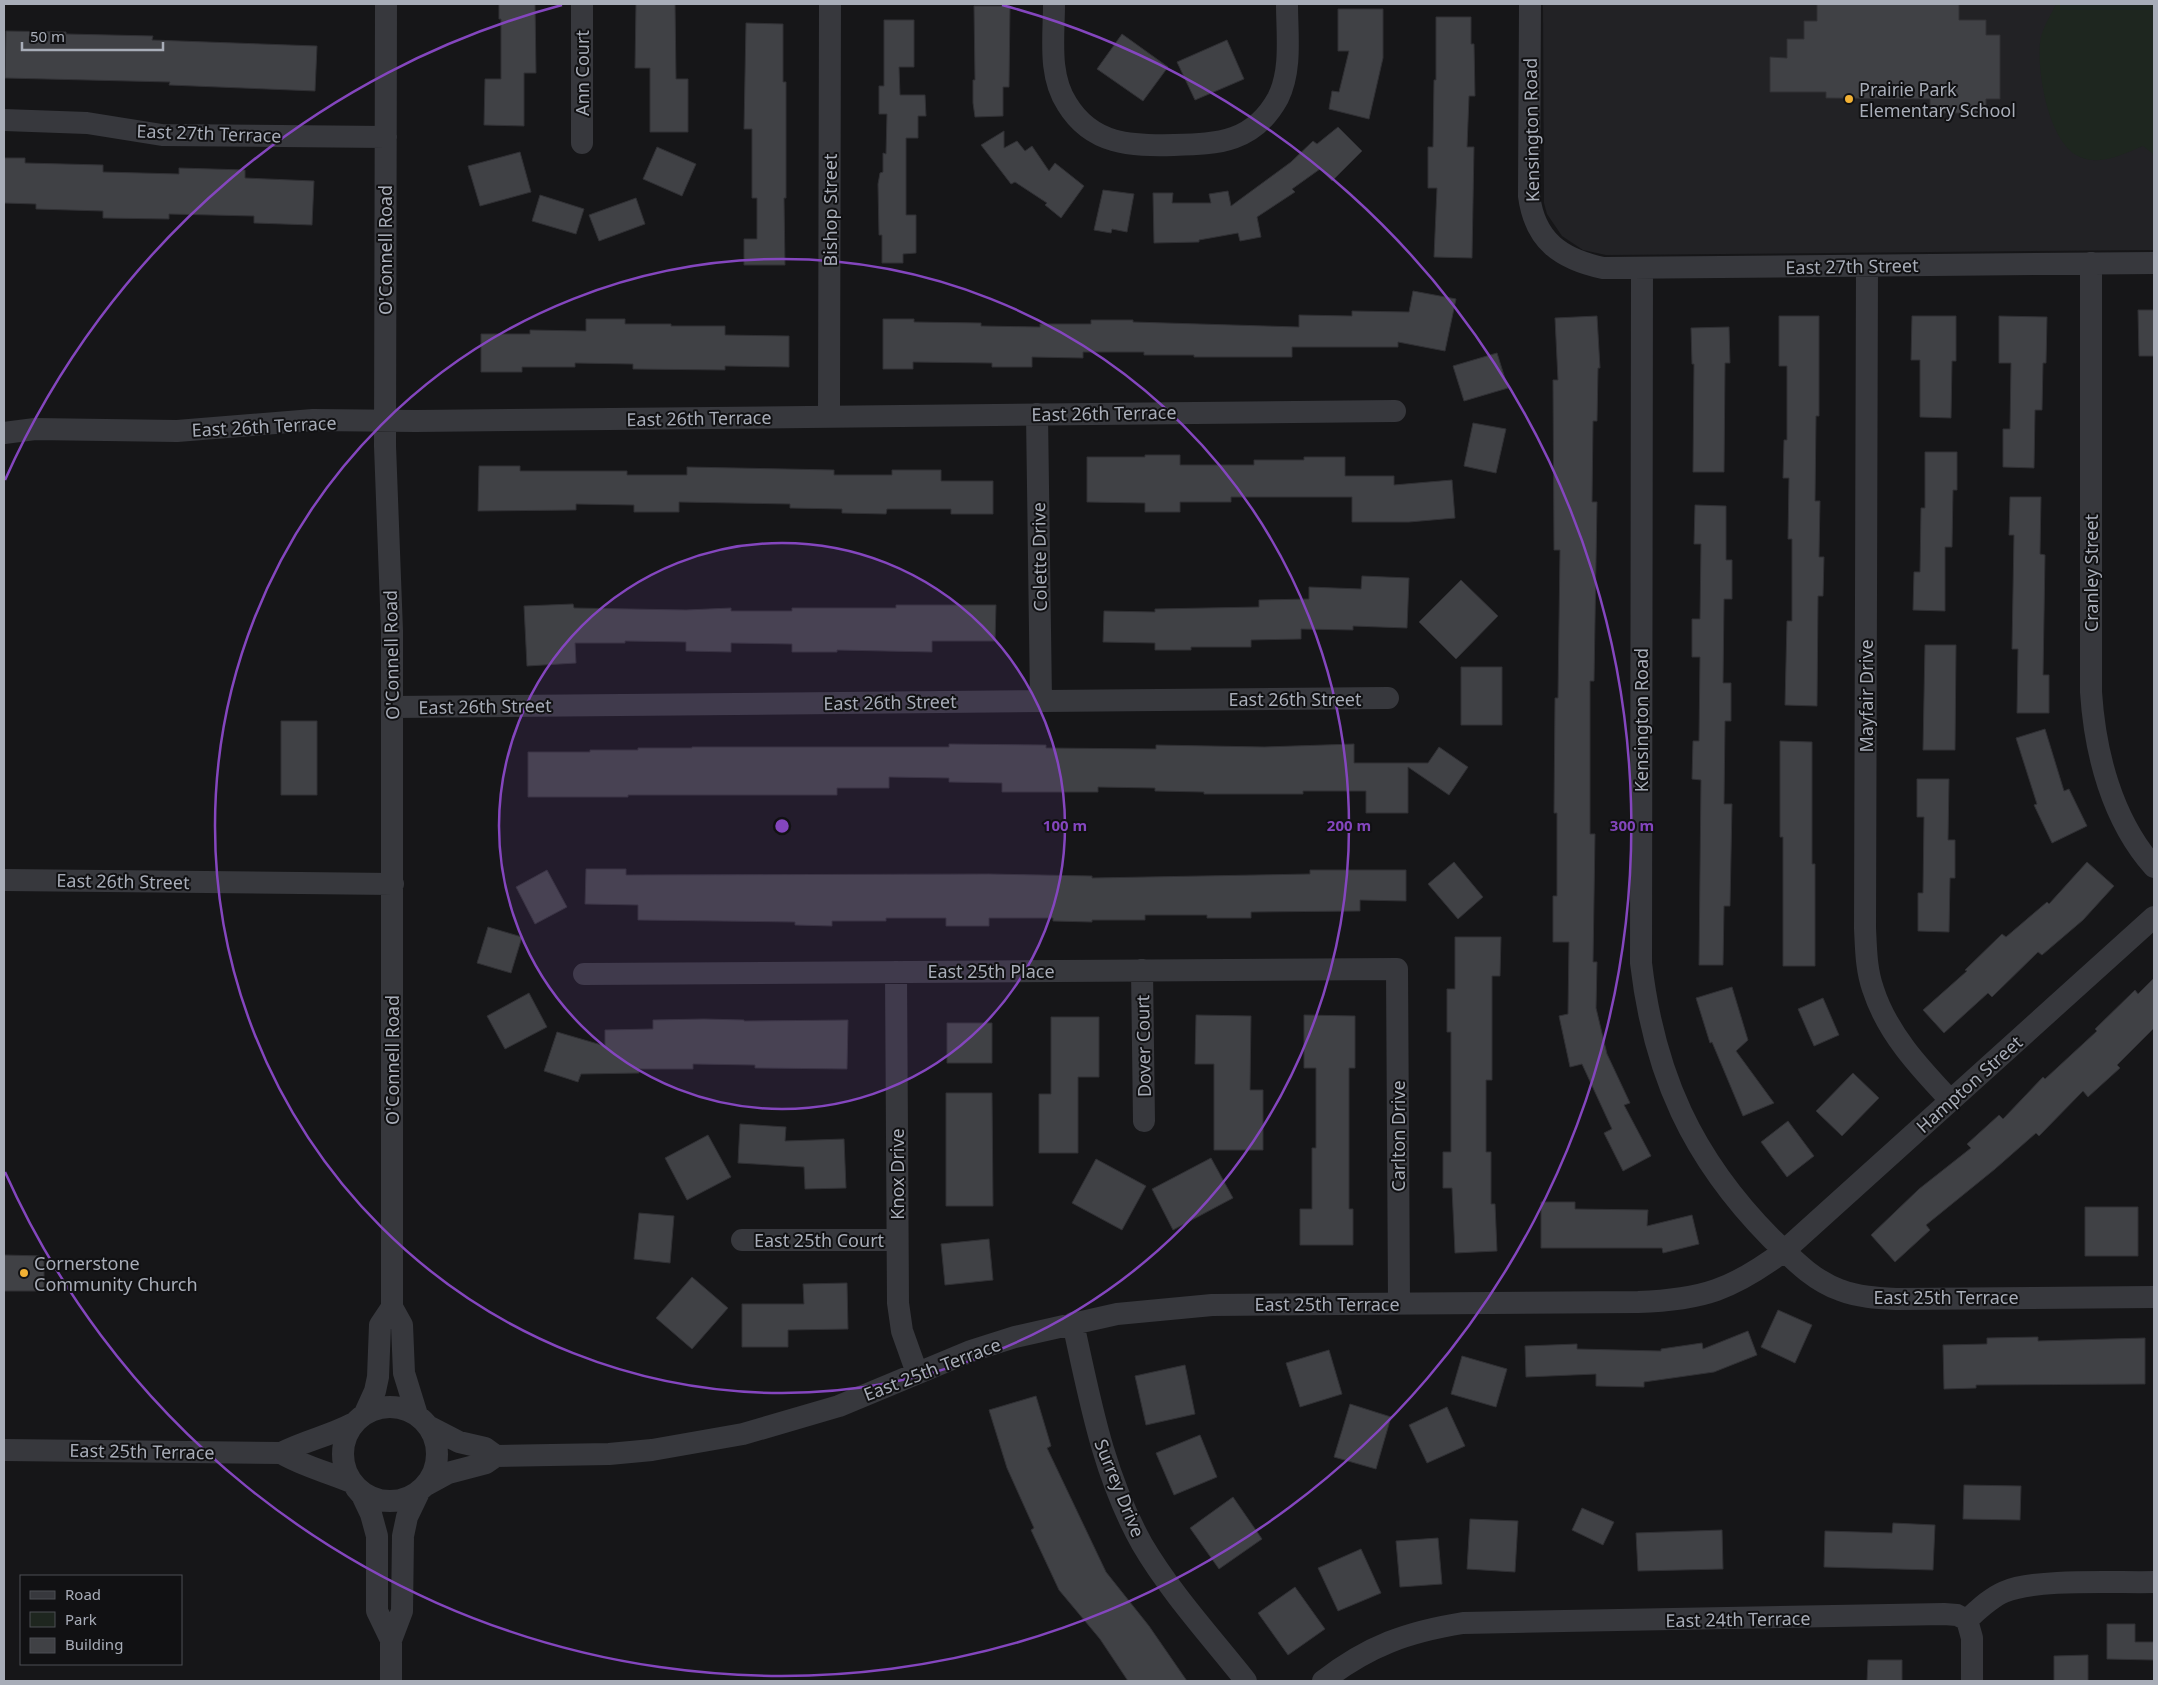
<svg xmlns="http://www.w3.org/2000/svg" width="2158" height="1685" viewBox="0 0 2158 1685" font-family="'Noto Sans',sans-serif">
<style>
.built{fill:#222225}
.green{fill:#1e261f}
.building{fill:#404145;stroke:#303034}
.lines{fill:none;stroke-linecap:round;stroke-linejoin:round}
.minor{stroke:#37383d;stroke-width:22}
.ring{fill:none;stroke:#8446be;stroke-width:2.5}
.poi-dot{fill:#f2b134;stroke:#111113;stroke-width:2}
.labels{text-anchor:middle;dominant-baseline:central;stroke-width:4;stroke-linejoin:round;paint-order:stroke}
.street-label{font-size:18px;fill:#a8adb8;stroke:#111113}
.poi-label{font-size:18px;fill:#a8adb8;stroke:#111113;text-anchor:start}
.centre{fill:#8446be;stroke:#111113;stroke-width:2.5}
.ring-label{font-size:15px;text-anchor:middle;font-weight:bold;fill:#8446be;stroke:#111113;stroke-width:4;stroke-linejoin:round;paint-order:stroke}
</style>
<rect width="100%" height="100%" fill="#161618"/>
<path class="built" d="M1543 4H2154V250L1606 255 1583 250 1562 236 1547 214 1544 203Z"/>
<path class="green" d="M2056 4H2154V158L2152 153 2143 146C2124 154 2101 166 2080 157 2049 144 2037 73 2040 43 2041 30 2051 15 2056 4Z"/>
<path class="building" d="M499 4H535L536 73H524V126L484 125 485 79H501V19H499Z
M636 4H675L676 79H688V132H650V68H635Z
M1817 4H1959V20H1986V35H2000V99H1986V113H1930V99L1826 98V92H1770V57L1787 58V39H1804V21H1817Z
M974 6H1010L1009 87H1003V116L975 117 973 103V80H975Z
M1338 9H1383V58L1369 119 1329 109 1332 91 1339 92 1349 51H1338Z
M1436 17H1471V44H1474L1475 96H1469L1467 147H1474L1472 258 1434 257 1437 188H1428V147H1433L1434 80H1436Z
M884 20H914V67H899L900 95H925L926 116H918V138H906V215H916V253L903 254V263H882V235H879L878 184 880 173 883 172V153L886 154 887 114H879V86H884Z
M746 23 783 24V82H786V198H784L785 265H744V239H757V198H752V129H744Z
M6 31 66 32V34L153 36 152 40 317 46 315 91 169 85 170 82 5 78Z
M1122 34 1168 67 1143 101 1097 69Z
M1227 40 1244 79 1195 100 1177 62Z
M1338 127 1362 151 1332 181 1320 169 1292 189 1295 192 1257 217 1261 237 1240 241 1238 233 1199 240V242L1154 243 1153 193H1173L1172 203H1211L1209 194 1228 191 1231 206 1291 162 1313 141 1317 144Z
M1004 131V148L1017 141 1025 151 1032 146 1049 171 1055 163 1084 186 1061 218 1045 205 1047 203 1015 182 1011 184 981 145Z
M657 147 696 164 682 196 643 179Z
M520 152 531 192 480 206 468 166Z
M4 158H25V163L103 165V172L179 174V168L245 170V178L314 181 312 225 254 223V216L169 214V219L103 218V211L36 209V204L4 203Z
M1103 190 1134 194 1127 232 1112 229 1111 233 1094 230Z
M540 195 584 209 576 234 532 221Z
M636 198 645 224 599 241 589 215Z
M1413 291 1456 299 1445 351 1398 342V347H1292V357H1194V355H1144V352H1083V358L1032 357V367H992V363L913 362V369H883V319H914V322L981 323V326L1040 327V324H1091V320H1133V322L1299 327V315L1352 316V311L1409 312Z
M2138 310H2154V356H2139Z
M1597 316 1600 368H1598L1597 421H1593L1592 502H1597L1594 681H1590V834H1595L1593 962H1597L1596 1008 1607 1054 1630 1103 1624 1105 1651 1156 1623 1171 1604 1133 1612 1129 1582 1064 1570 1067 1559 1016 1568 1014 1569 942H1553V896H1557V813H1554L1555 698H1558L1560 550H1554L1553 380H1558L1555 318Z
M1779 316H1819V416H1816L1815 501H1820L1819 557H1824L1823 596H1818L1817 706 1785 705 1787 621H1792V539H1788L1789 478H1783L1784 440H1787V366H1779Z
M1912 316H1956V361H1952L1951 418 1920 417V360H1911Z
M1999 316 2047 317 2046 363H2043L2042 410H2035L2034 468 2003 467V429H2010L2011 363H1999Z
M586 319H625V324H671V326H725V335L789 336V367L725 366V370L633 369V364L575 363V367H522V372H481V334H530V330L586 331Z
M1729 327 1730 363H1725L1724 472H1693L1694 364H1692L1691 328Z
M1497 353 1508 388 1464 401 1453 366Z
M1473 423 1506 429 1496 473 1464 466Z
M1925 452H1957V490H1953L1952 547H1945V611L1913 610 1914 572H1920L1921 508H1925Z
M1145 455H1180V465H1254V460H1304V457H1345V476H1394V485L1452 480 1455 518 1409 522H1352V497H1231V502H1180V512H1145V503L1087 502V457H1145Z
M479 466H520V471H627V475H687V467L834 470V475H892V470H941V481H993V514H951V509H887L886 514 842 513V509L790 508V504L679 502V512H634V505L576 504V510L478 511Z
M2010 497H2041L2040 554 2045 555 2043 675H2049V713H2017L2018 649H2012L2014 535H2009Z
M1695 505 1726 506V560H1732V599H1724L1723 683H1731V721H1725L1724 804H1732L1730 906H1724L1723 965H1699L1701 780 1692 779 1693 741H1699L1700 657H1692V619H1700L1701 544H1694Z
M1362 576 1409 578 1407 628 1353 626V630L1301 629V639L1251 640V647H1191V650H1155V643L1103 642 1104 611 1155 612V609L1259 607V600L1309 599V587L1361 589Z
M1461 580 1498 616 1456 659 1419 622Z
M573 604 574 608 686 610 731 608V611H792V608H896V605H996L995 641H932V652L837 650V652H792V644L731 643V652L686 651V642L625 641V643H575L576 663 527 666 524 606Z
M1925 645H1956L1955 750H1923Z
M1461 667H1502V725H1461Z
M281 721H317V795H281Z
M2045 729 2064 791 2069 789 2087 826 2052 843 2034 805 2037 804 2016 738Z
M1780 741 1812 742V864H1815V966H1783V837H1780Z
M949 744 1046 745V748L1156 749V745L1264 747 1354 744V763H1428L1439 747 1468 767 1449 795 1408 767V813H1366V791H1303V794H1204V792L1155 791V788L1098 787V792H1002V783L949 782V778L889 777V788H837V795H628V797H528V752H590V750H638V748H692V747H949Z
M1917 779H1949L1948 840H1955V878H1950L1949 932 1918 931V893H1923L1924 817H1917Z
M1454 862 1483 897 1458 919 1428 884Z
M2087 862 2114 886 2083 920 2042 955 2038 952 1992 997 1988 993 1944 1033 1923 1010 1967 971 1965 970 2002 934 2006 937 2047 902 2049 904Z
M586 869H626V875L989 874 1092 876V878L1310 874V870H1406V901L1360 900V911L1251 912V918H1207V915H1145V920H1092V922L1053 921V918H989V926H946V918H886V921H832V926L795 925V922L638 920V905L585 904Z
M547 870 567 907 535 924 516 887Z
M488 927 522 937 511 973 477 963Z
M1455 937H1501L1500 976H1492V1080H1486V1152H1491V1204H1495L1497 1251 1455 1253 1452 1188H1443V1152H1451V1032H1447V989H1455Z
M2154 978V1028L2117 1065 2120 1068 2088 1097 2083 1091 2039 1136 2036 1133 1995 1169 1926 1225 1930 1230 1895 1262 1871 1235 1919 1189 1971 1148 1967 1144 1999 1115 2003 1119 2043 1077 2045 1079 2097 1031 2095 1029 2135 990 2138 994Z
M1732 987 1748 1040 1736 1051 1774 1103 1743 1116 1712 1042 1710 1043 1696 998Z
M529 993 547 1027 505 1049 487 1016Z
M1823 998 1839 1035 1814 1046 1798 1009Z
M1196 1015 1251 1016 1250 1090H1263V1150H1214V1064H1195Z
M1304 1015 1355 1016V1068H1349V1209H1353V1245H1300V1209H1312V1148H1316V1068H1304Z
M1051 1017H1099V1077H1078V1153H1039V1094H1051Z
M704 1019 744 1020V1021L848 1020 847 1069 755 1068V1065L693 1064V1069H639V1073L581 1074 578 1082 544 1071 557 1032 605 1046V1030L653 1029V1020Z
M947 1023H992V1063H947Z
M1853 1073 1879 1098 1842 1136 1816 1111Z
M946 1093H992L993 1206H946Z
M1788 1121 1814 1156 1787 1177 1761 1142Z
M740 1124 786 1127 785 1141 844 1139 846 1188 805 1189 804 1167 738 1163Z
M708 1135 731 1177 687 1200 665 1158Z
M1211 1158 1233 1198 1173 1230 1152 1189Z
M1096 1159 1146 1186 1122 1230 1072 1203Z
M1541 1202H1575V1209L1648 1210 1647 1226 1692 1215 1699 1244 1663 1253 1662 1248H1541Z
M2085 1207H2138V1256H2085Z
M639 1213 674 1216 670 1263 634 1259Z
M989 1239 993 1280 945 1285 941 1244Z
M4 1255 44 1256V1291H4Z
M692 1277 728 1308 692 1349 656 1318Z
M847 1283 848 1329 788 1330V1347H742V1304H804L803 1284Z
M1778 1310 1812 1325 1795 1363 1761 1347Z
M1748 1331 1757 1355 1714 1372 1644 1382V1387L1596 1386V1374L1526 1377 1525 1346 1577 1344V1349L1661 1351V1349L1702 1343 1703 1349Z
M2038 1337V1341L2145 1338V1384L1976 1385V1388L1944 1389 1943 1345 1987 1344V1338Z
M1329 1350 1342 1394 1300 1407 1286 1363Z
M1462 1356 1507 1369 1496 1407 1451 1394Z
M1185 1365 1195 1414 1146 1425 1135 1376Z
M1036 1396 1051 1446 1047 1448 1106 1572 1149 1626 1187 1681H1128L1100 1639 1059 1590 1031 1530 1034 1528 1007 1468 989 1410Z
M1350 1404 1391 1417 1376 1469 1334 1457Z
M1447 1407 1465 1446 1427 1463 1409 1425Z
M1200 1435 1217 1477 1174 1495 1156 1453Z
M1964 1485 2021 1486 2020 1520 1963 1519Z
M1233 1497 1262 1539 1219 1569 1190 1528Z
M1582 1508 1614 1522 1603 1545 1572 1530Z
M1470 1519 1518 1521 1515 1572 1467 1569Z
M1893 1523 1935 1525 1933 1570 1824 1567 1825 1531 1892 1533Z
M1722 1530 1723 1569 1638 1571 1636 1533Z
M1438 1538 1442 1584 1400 1587 1396 1541Z
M1361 1549 1381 1593 1338 1611 1318 1568Z
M1295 1587 1325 1629 1288 1655 1258 1613Z
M2107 1624H2135V1642H2154V1660L2107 1659Z
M2088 1655V1681H2054V1656Z
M1868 1660H1902V1681H1867Z"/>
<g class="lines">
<path class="minor" d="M386 4 385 446 392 631V1307L402 1325 404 1373 417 1415
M582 4V143
M1054 4C1054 37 1048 75 1067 104 1092 145 1131 146 1174 145 1219 144 1254 142 1278 98 1292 70 1287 34 1287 4
M1530 4 1529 196C1535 241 1561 259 1603 268L2154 263
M4 120 87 123 162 135 386 137
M2091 263V692C2095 753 2112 820 2154 867
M1867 266 1865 928C1866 948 1866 969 1873 989 1887 1033 1919 1067 1951 1101
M1642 268 1641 963C1654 1074 1692 1158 1771 1238 1792 1258 1812 1280 1840 1290 1858 1297 1877 1298 1896 1299L2154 1297
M1037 414 1041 701
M829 416 830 4
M4 433 35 429 177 431 313 420 416 421 1395 411
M392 707 1388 698
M4 880 393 884
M1142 970 1144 1121
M896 972 898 1303 902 1331 917 1373
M584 974 1397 969 1399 1303
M742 1240H897
M1073 1323C1090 1400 1103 1474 1142 1544 1170 1592 1212 1638 1246 1681
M343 1454a47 47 0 1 1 94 0a47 47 0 1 1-94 0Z
M365 1413 375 1391 378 1377 380 1325 392 1307
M428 1426 459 1442 485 1448 496 1456
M4 1450 281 1453C304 1441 329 1436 352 1424
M281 1453C302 1466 328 1472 351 1482
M426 1485 448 1473 486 1463 496 1456 609 1454 652 1450 743 1434 839 1406 971 1351 1015 1337 1117 1314 1212 1305 1638 1302C1703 1300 1733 1289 1784 1251L2154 917
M356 1488 362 1495 371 1514 377 1536V1611L391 1640
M1967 1620C1978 1610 1990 1598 2004 1592 2036 1578 2117 1583 2154 1582
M1967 1620 1972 1638V1681
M391 1681V1640L402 1611 403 1536 407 1517 420 1490
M1323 1681C1368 1646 1407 1632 1463 1623L1944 1614 1957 1615 1967 1620"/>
</g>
<circle cx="782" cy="826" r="283" fill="#8446be" fill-opacity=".12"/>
<g class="ring">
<circle cx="782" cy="826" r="283"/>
<circle cx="782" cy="826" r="567"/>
<path d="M5 480A850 850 0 0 1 562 5M1002 5A850 850 0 1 1 5 1172"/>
</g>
<g class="poi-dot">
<circle cx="1849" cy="99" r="5"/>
<circle cx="24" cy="1273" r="5"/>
</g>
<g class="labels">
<g class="street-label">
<text transform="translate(582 73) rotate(-90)">Ann Court</text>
<text transform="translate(1531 130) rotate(-91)">Kensington Road</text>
<text transform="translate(209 133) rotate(2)">East 27th Terrace</text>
<text transform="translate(830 210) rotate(-90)">Bishop Street</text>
<text transform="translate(385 250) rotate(-90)">O'Connell Road</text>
<text transform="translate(1852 266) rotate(-1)">East 27th Street</text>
<text transform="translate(1104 413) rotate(-1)">East 26th Terrace</text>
<text transform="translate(699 418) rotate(-1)">East 26th Terrace</text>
<text transform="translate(264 426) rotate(-3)">East 26th Terrace</text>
<text transform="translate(1039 557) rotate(-91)">Colette Drive</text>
<text transform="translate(2091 573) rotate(-90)">Cranley Street</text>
<text transform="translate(391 655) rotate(-91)">O'Connell Road</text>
<text transform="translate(1866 696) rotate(-90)">Mayfair Drive</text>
<text x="1295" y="699">East 26th Street</text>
<text transform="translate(890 702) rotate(-1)">East 26th Street</text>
<text transform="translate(485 706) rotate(-1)">East 26th Street</text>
<text transform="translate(1641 720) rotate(-90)">Kensington Road</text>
<text transform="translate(123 881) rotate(1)">East 26th Street</text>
<text x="991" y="971">East 25th Place</text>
<text transform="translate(1143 1046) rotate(-91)">Dover Court</text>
<text transform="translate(392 1060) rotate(-90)">O'Connell Road</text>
<text transform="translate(1969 1084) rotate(-42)">Hampton Street</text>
<text transform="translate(1398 1136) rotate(-90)">Carlton Drive</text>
<text transform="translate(897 1174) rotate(-90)">Knox Drive</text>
<text x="819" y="1240">East 25th Court</text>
<text x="1946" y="1297">East 25th Terrace</text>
<text x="1327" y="1304">East 25th Terrace</text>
<text transform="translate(932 1369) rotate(-21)">East 25th Terrace</text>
<text transform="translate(142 1451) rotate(1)">East 25th Terrace</text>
<text transform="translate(1120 1488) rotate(68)">Surrey Drive</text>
<text transform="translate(1738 1619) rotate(-1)">East 24th Terrace</text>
</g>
<g class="poi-label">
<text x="1859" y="89">Prairie Park<tspan x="1859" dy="21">Elementary School</tspan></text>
<text x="34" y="1263">Cornerstone<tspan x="34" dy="21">Community Church</tspan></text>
</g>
</g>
<circle cx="782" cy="826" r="8" class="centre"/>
<g class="ring-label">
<text x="1065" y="831">100 m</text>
<text x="1349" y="831">200 m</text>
<text x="1632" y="831">300 m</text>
</g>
<rect width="2158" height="1685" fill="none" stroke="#a8adb8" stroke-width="10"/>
<rect x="20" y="1575" width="162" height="90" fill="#111113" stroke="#4d4f55"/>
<rect x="30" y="1591" width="25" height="8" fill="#37383d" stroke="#4d4f55"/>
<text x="65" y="1600" font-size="15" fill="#a8adb8">Road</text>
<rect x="30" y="1612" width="25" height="15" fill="#1e261f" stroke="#4d4f55"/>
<text x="65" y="1625" font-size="15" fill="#a8adb8">Park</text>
<rect x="30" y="1638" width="25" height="15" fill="#404145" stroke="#4d4f55"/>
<text x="65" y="1650" font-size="15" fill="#a8adb8">Building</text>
<path d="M22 42v8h141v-8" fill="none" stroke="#a8adb8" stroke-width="2.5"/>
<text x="30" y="42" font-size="15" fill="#a8adb8" stroke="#111113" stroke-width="4" paint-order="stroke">50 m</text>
</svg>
